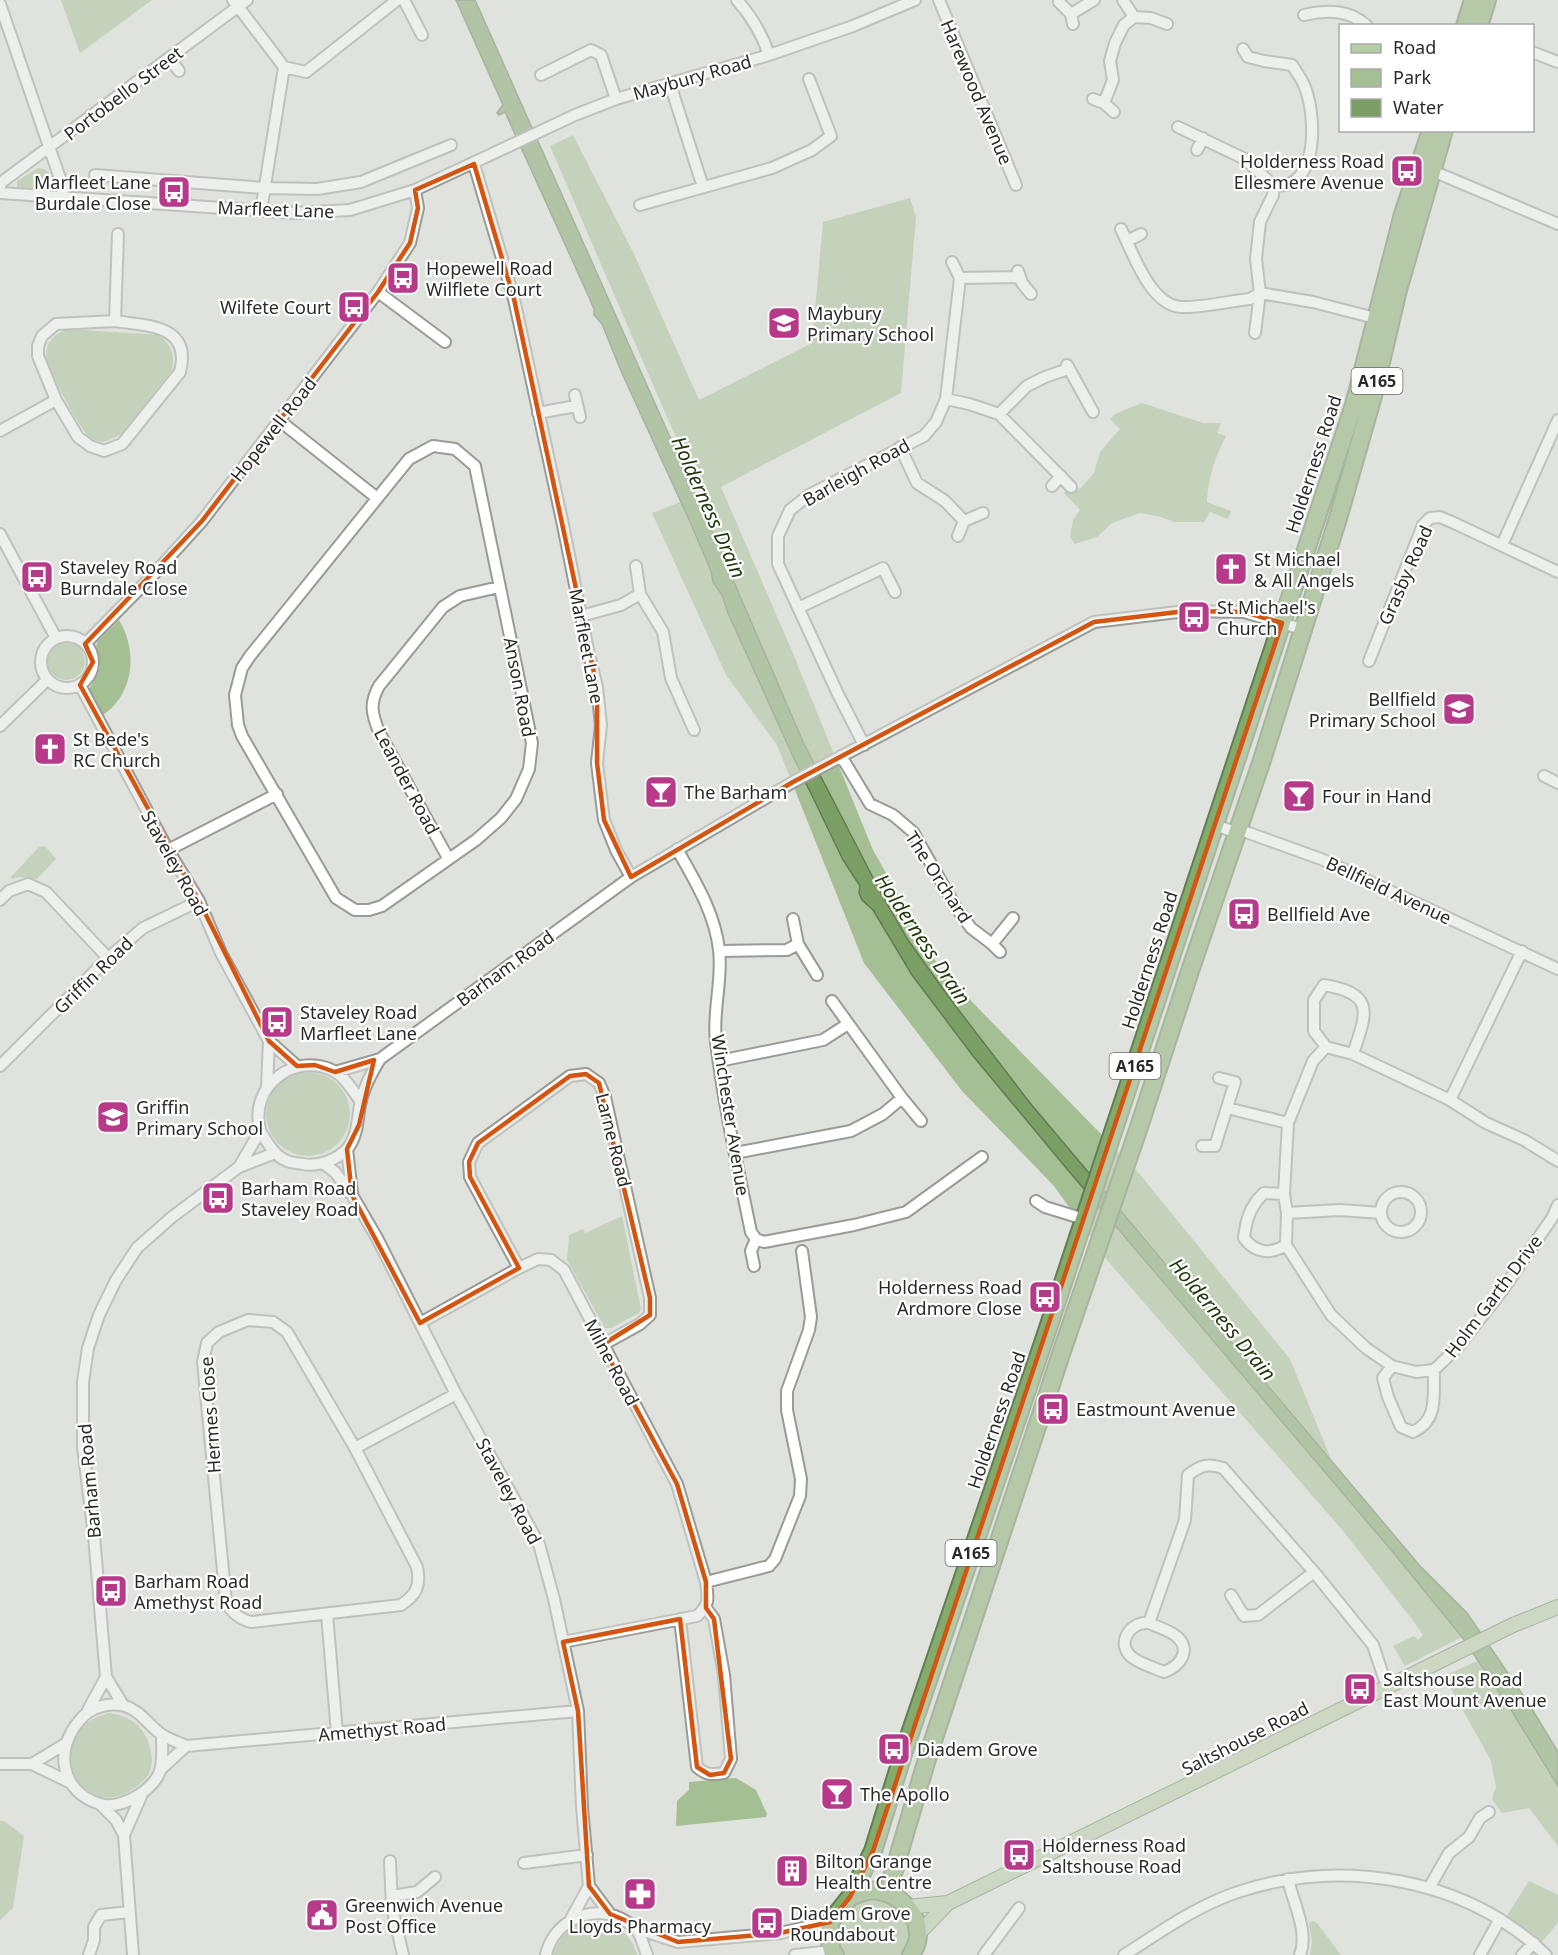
<svg xmlns="http://www.w3.org/2000/svg" width="1558" height="1955" viewBox="0 0 1558 1955" font-family="'Noto Sans',sans-serif">
<style>
.green{fill:#a5bf95}
.water{fill:#7b9f64;stroke:#627c52;stroke-width:1.5}
.lines{fill:none;stroke-linecap:round;stroke-linejoin:round}
.minor-casing{stroke:#989b96;stroke-width:14}
.major-casing{stroke:#647e54;stroke-width:16}
.highway-casing{stroke:#647e54;stroke-width:20}
.minor{stroke:#fff;stroke-width:10}
.major{stroke:#b5cda6;stroke-width:14}
.highway{stroke:#84ab6b;stroke-width:16}
.marked{fill:none;stroke:#d5540f;stroke-width:4.5;stroke-linejoin:round}
.labels{text-anchor:middle;dominant-baseline:central;stroke-width:4.5;stroke-linejoin:round;paint-order:stroke}
.shield{fill:#fff;stroke:#696b69;stroke-width:1.5}
.shield-label{font-size:16px;font-weight:bold;fill:#292b29}
.street-label{font-size:18px;fill:#292b29;stroke:#fff}
.poi-label{font-size:18px;fill:#292b29;stroke:#fff;text-anchor:start}
.water-label{font-size:20px;font-style:italic;fill:#21390d;stroke:#fff}
</style>
<rect width="100%" height="100%" fill="#dfe2dd"/>
<path class="green" d="M61 0H152L80 53Z
M573 135 634 254 699 400 812 343 823 222 910 198 916 217 901 393 721 487 792 651 873 850 940 969 1138 1172 1290 1359 1331 1459 1123 1212 1117 1229 1392 1551 1462 1637 1405 1666 1393 1646 1414 1636 1418 1640 1423 1635 1414 1622 1344 1532 1106 1259 1054 1186 962 1091 864 963 777 745 726 675 652 513 711 490 703 492 670 424 550 146Z
M38 168C51 169 56 180 50 191L17 190V181Z
M68 329 158 335C172 345 175 354 172 370L123 432C115 438 104 445 93 440 81 434 57 383 49 369 42 349 48 336 68 329Z
M1142 403 1203 423H1221L1217 433 1226 436C1215 457 1208 478 1207 502L1231 511 1228 519 1210 512 1204 522H1175L1157 516 1140 513 1112 523 1097 537 1075 544 1070 537 1073 520 1080 510 1064 493 1071 484 1080 489 1094 473 1100 452 1120 429 1110 419 1115 414Z
M119 620C138 651 134 694 103 715L90 694 89 689 98 674 100 667 96 646 98 641Z
M47 661a19 19 0 1 1 38 0a19 19 0 1 1-38 0Z
M45 846 56 859 37 879 20 877 12 879 11 877 39 847Z
M266 1114a42 42 0 1 1 84 0a42 42 0 1 1-84 0Z
M622 1216 641 1309 639 1313 611 1328H605L567 1260 569 1235 583 1229 585 1233Z
M1477 1661 1511 1710 1558 1786V1846L1529 1808 1502 1813 1492 1799 1496 1787 1491 1761 1444 1676Z
M108 1713C129 1715 145 1726 150 1748 152 1755 153 1763 150 1771 149 1776 143 1781 139 1785 118 1803 86 1803 74 1775 60 1744 78 1722 108 1713Z
M736 1778 756 1790 767 1814 766 1817 676 1826 677 1801 689 1790V1782Z
M0 1821H4L24 1836 13 1908 0 1920Z
M1529 1881 1558 1895V1923L1541 1943 1506 1917Z
M873 1898C893 1902 916 1916 911 1941 910 1946 907 1951 905 1955H842L841 1953 835 1929C846 1910 850 1904 873 1898Z
M596 1921C617 1923 632 1935 637 1955H553C559 1934 575 1922 596 1921Z
M1313 1921 1317 1923 1341 1955H1310L1312 1942 1309 1923Z"/>
<path class="water" d="M456 0H475L711 529 804 744 883 897 908 940 951 1000 1030 1103 1420 1566 1467 1613 1529 1704 1558 1752V1786L1511 1710 1462 1637 1392 1551 1067 1169 973 1056 912 975 873 910 862 900 859 893 860 886 843 860 791 752 728 613 722 595 713 582 711 571 691 524 621 371 602 324 594 315V309L588 295 505 112 499 115 497 113 503 105Z"/>
<g class="lines">
<g class="minor-casing">
<path id="minor" d="M233 0 284 67 261 211
M404 0 422 35
M737 0C752 17 762 33 769 55
M939 0 1016 185
M1123 0 1134 17
M1059 2 1071 14 1073 24
M0 4 64 190 61 197
M1071 14 1094 0
M1304 15C1327 10 1349 9 1367 26
M1243 49 1248 57 1264 61 1292 65C1296 71 1301 78 1304 85 1315 110 1319 171 1289 184 1285 186 1278 185 1274 186
M1532 52 1558 62
M170 59 179 71
M284 67 306 72 397 0
M541 75 591 50 601 55 616 99
M670 84 703 187
M1093 99 1104 103 1114 112
M1104 103 1113 80 1110 61 1115 43 1124 25 1134 17 1151 18 1167 24
M1178 127 1245 159 1274 186 1273 195 1260 222 1256 259 1260 293 1255 333
M1197 150 1203 138
M474 164 514 299 563 525 588 650 597 687 601 725 597 763 604 820 616 850 631 877
M1428 169 1558 224
M95 175 264 188 317 189 361 182 451 145
M0 186 2 182 247 0
M0 193 295 213 350 210 415 190 575 115 616 99 769 55 853 26 915 0
M640 205 772 168 812 150 831 136 809 79
M1121 229C1133 253 1150 305 1181 307 1202 308 1229 301 1250 299L1260 293 1313 302 1375 318
M1127 241 1141 234
M1018 271 1022 283 1031 294
M960 278 1020 277
M378 292 445 342
M115 321C148 326 192 325 180 372L122 444 104 451 90 446 78 437 56 400 38 356V346L42 336 56 324Z
M115 321 118 234
M1067 365 1093 412
M575 395 580 417
M946 399 969 404 999 414 1071 487
M538 413 576 406
M999 414 1027 386 1045 377 1068 369
M280 421 377 498
M0 431 56 400
M433 446 455 449 475 466 532 743 529 769 516 799 501 818 476 840 382 906 369 910H355L336 898 242 736 238 725 235 695 242 668 250 656 409 459Z
M900 447 917 483 945 501 964 521
M1052 486 1061 476
M0 534 56 638
M958 536 964 521 983 513
M1502 545 1558 420
M636 566 640 594 663 632 671 678 694 730
M798 608 883 568 895 592
M581 616 621 605 640 594
M41 662a26 26 0 1 1 52 0a26 26 0 1 1-52 0Z
M85 644 154 574 202 521 378 292 410 243 418 208 415 190
M1369 661 1423 525 1430 518 1440 517 1454 523 1558 572
M80 685 168 850 199 901 221 953 269 1041 297 1066
M0 726 47 680
M864 745 837 692 778 564V536L790 510 809 495 924 436 936 422 946 399 960 278 952 262
M841 756 870 804 893 815 913 832 955 906 971 928 992 944
M1544 776 1558 783
M1215 825 1232 831 1246 832 1321 859 1558 969
M677 849C695 881 715 913 719 950 723 980 712 1012 716 1042 724 1106 738 1169 751 1232L756 1239 764 1242 854 1225 906 1212 982 1157
M168 850 277 794
M448 858 379 732C372 714 369 704 379 686L443 607 460 596 499 587
M0 900 9 891 28 884 46 892 108 958
M793 919 798 944 817 975
M720 951 787 950 798 944
M1000 952 992 944 1013 918
M832 1001 902 1098 921 1121
M1326 1047 1314 1031V1000L1324 985C1377 994 1366 1014 1353 1054
M719 1061 823 1040 848 1024
M0 1066 108 958 143 928 199 901
M335 1072 380 1059 631 877 793 782 1094 622 1186 611 1244 612 1302 629
M267 1086 269 1041
M1450 1100 1522 951
M361 1102C353 1091 346 1078 334 1071 295 1051 249 1086 260 1129 261 1134 266 1140 269 1145 273 1151 278 1157 285 1160 290 1163 297 1163 303 1164 317 1167 338 1160 348 1148 359 1133 357 1117 361 1100 365 1085 372 1072 380 1059
M1227 1108 1288 1123
M1202 1146H1215L1235 1082 1219 1078
M347 1149 352 1193
M735 1153 851 1131 883 1114 902 1098
M1558 1161 1524 1140 1486 1123 1450 1100 1353 1054 1326 1047 1313 1061 1288 1123 1284 1194 1287 1213 1286 1245 1331 1315 1366 1348 1392 1366 1416 1372 1434 1370 1458 1347 1502 1291 1552 1218 1558 1205
M324 1164 335 1172 352 1195 377 1238 456 1394 539 1544 554 1599 578 1711 582 1807 589 1886 571 1919
M239 1167 260 1131
M1381 1212a20 20 0 1 1 40 0a20 20 0 1 1-40 0Z
M1284 1194 1264 1193C1250 1206 1246 1220 1244 1238 1255 1253 1270 1255 1286 1245
M1036 1201 1045 1207 1084 1219
M1287 1213 1340 1210 1381 1213
M754 1266 751 1251 756 1239
M519 1268 470 1177 469 1162 478 1143 570 1076 586 1074 599 1083 605 1097 650 1298V1315L640 1324 602 1345
M248 1320 273 1322 287 1332 355 1448 417 1567C421 1586 416 1595 401 1605L251 1622C239 1619 232 1613 226 1602L203 1362 207 1343 219 1332Z
M420 1323 519 1268 538 1259 551 1260 564 1270 677 1484 706 1582C708 1599 710 1604 697 1616L563 1642
M1392 1366 1383 1378 1388 1397 1401 1427 1413 1432C1439 1420 1433 1395 1434 1370
M355 1448 456 1394
M706 1582 769 1566 775 1559 800 1496 801 1479 787 1410V1391L809 1330 811 1317 802 1251
M1231 1595 1244 1616 1258 1615 1314 1572
M327 1614 337 1733
M680 1619 697 1767C706 1775 712 1775 724 1773L731 1759 724 1675 714 1619 706 1608
M1149 1623C1129 1621 1115 1645 1133 1658 1141 1664 1155 1668 1164 1672 1181 1666 1192 1649 1176 1636 1169 1630 1157 1627 1149 1623L1185 1520 1188 1475C1201 1465 1208 1463 1223 1468L1314 1572 1373 1645 1387 1687
M123 1705 106 1677 94 1536 83 1447V1382L88 1348 99 1315 116 1280 137 1248 172 1217 239 1167 275 1153
M88 1710 106 1677
M162 1735C162 1745 163 1757 161 1767 158 1788 121 1811 100 1804 60 1792 54 1749 80 1720 90 1707 109 1702 125 1706 141 1711 148 1725 161 1734 168 1739 178 1742 186 1746L578 1711
M0 1764H32L69 1782
M32 1764 65 1744
M161 1769 186 1746
M101 1805 116 1820 124 1835 133 1955
M124 1835 142 1794
M390 1861 392 1907 403 1955
M524 1863 587 1855
M1288 1879C1293 1903 1309 1931 1300 1955
M589 1886 610 1914
M1429 1888 1449 1853 1469 1837 1480 1818 1489 1812
M392 1896 417 1892 435 1877
M635 1928 678 1942 780 1933 830 1922
M89 1955 94 1940V1927L101 1915 129 1912
M546 1955C553 1922 590 1904 620 1918 625 1921 632 1924 636 1929 641 1935 644 1947 647 1955
M795 1955 832 1951
M984 1955 1019 1908
M1124 1955C1160 1932 1195 1907 1235 1893 1341 1857 1464 1877 1546 1955
M1480 1955 1500 1919
M1522 1955 1534 1943"/>
</g>
<g class="major-casing">
<path id="major" d="M908 1907 948 1903 1387 1687 1513 1625 1558 1607
M918 1934 948 1903"/>
</g>
<g class="highway-casing">
<path id="highway" d="M1465 26 1473 0
M1479 26 1487 0
M850 1897C859 1893 868 1889 878 1891 901 1894 923 1918 917 1942 916 1946 913 1951 911 1955
M896 1897 891 1881 927 1759 1064 1345 1139 1127 1191 968 1262 760 1339 515 1373 396 1398 290 1444 130
M835 1955 832 1951 829 1938 830 1922 850 1897 873 1851 904 1751 1045 1337 1354 405 1403 214 1431 130"/>
</g>
<use href="#minor" class="minor"/>
<use href="#major" class="major"/>
<use href="#highway" class="highway"/>
</g>
<path d="M0 0H1558V1955H0ZM474 164 514 299 597 687V763L604 820 631 877 793 782 1094 622 1186 611 1244 612 1282 623 873 1851 850 1897 830 1922 780 1933 678 1942 610 1914 589 1886 578 1711 563 1642 680 1619 697 1767 710 1775 724 1773 731 1759 714 1619 706 1608V1582L677 1484 602 1345 650 1315V1298L599 1083 586 1074 570 1076 478 1143 469 1162 470 1177 519 1268 420 1323 352 1195 347 1149 359 1125 374 1060 335 1072 315 1065 297 1066 269 1041 199 901 80 685 93 662 85 644 202 521 378 292 410 243 418 208 415 190Z" fill="#dfe2dd" fill-opacity=".55" fill-rule="evenodd"/>
<path class="marked" d="M474 164 514 299 597 687V763L604 820 631 877 793 782 1094 622 1186 611 1244 612 1282 623 873 1851 850 1897 830 1922 780 1933 678 1942 610 1914 589 1886 578 1711 563 1642 680 1619 697 1767 710 1775 724 1773 731 1759 714 1619 706 1608V1582L677 1484 602 1345 650 1315V1298L599 1083 586 1074 570 1076 478 1143 469 1162 470 1177 519 1268 420 1323 352 1195 347 1149 359 1125 374 1060 335 1072 315 1065 297 1066 269 1041 199 901 80 685 93 662 85 644 202 521 378 292 410 243 418 208 415 190Z"/>
<defs>
<g id="bus-square" transform="scale(1.725)"><rect x="-9" y="-9" width="18" height="18" rx="4" fill="#b73a8a" stroke="#fff"/><path d="M-5-6H5V4H4V6H2V4H-2V6H-4V4H-5ZM-3.5-4V0h7V-4ZM-3.5 1.2v1.5H-2V1.2ZM2 1.2v1.5H3.5V1.2Z" fill="#fff"/></g>
<g id="school-square" transform="scale(1.725)"><rect x="-9" y="-9" width="18" height="18" rx="4" fill="#b73a8a" stroke="#fff"/><path d="M0-5L7-2L0 1L-7-2ZM-4 1L0 2.5L4 1V4Q0 6-4 4Z" fill="#fff"/></g>
<g id="church-square" transform="scale(1.725)"><rect x="-9" y="-9" width="18" height="18" rx="4" fill="#b73a8a" stroke="#fff"/><path d="M-1.2-6h2.4v3.5h3.3v2.4h-3.3V6h-2.4V-.1h-3.3v-2.4h3.3Z" fill="#fff"/></g>
<g id="bar-square" transform="scale(1.725)"><rect x="-9" y="-9" width="18" height="18" rx="4" fill="#b73a8a" stroke="#fff"/><path d="M-6-5H6L.8 .8V4.5H3.5V6h-7V4.5H-.8V.8Z" fill="#fff"/></g>
<g id="building-square" transform="scale(1.725)"><rect x="-9" y="-9" width="18" height="18" rx="4" fill="#b73a8a" stroke="#fff"/><path d="M-4-6H4V6H1V3H-1V6H-4ZM-2.5-4.3h1.7v1.8h-1.7ZM.8-4.3h1.7v1.8H.8ZM-2.5-1h1.7V.8h-1.7ZM.8-1h1.7V.8H.8Z" fill="#fff"/></g>
<g id="pharmacy-square" transform="scale(1.725)"><rect x="-9" y="-9" width="18" height="18" rx="4" fill="#b73a8a" stroke="#fff"/><path d="M-2-6h4v4h4v4h-4v4h-4v-4h-4v-4h4Z" fill="#fff"/></g>
<g id="civic-square" transform="scale(1.725)"><rect x="-9" y="-9" width="18" height="18" rx="4" fill="#b73a8a" stroke="#fff"/><path d="M-.6-6.5H3V-4.5H.6V-3L4-1V1h2V6H-6V1h2V-1L-.6-3ZM-1.2 2.5V6h2.4V2.5Z" fill="#fff"/></g>
</defs>
<g fill-rule="evenodd">
<use href="#bus-square" x="1407" y="171"/>
<use href="#bus-square" x="174" y="192"/>
<use href="#bus-square" x="403" y="278"/>
<use href="#bus-square" x="354" y="307"/>
<use href="#school-square" x="784" y="323"/>
<use href="#church-square" x="1231" y="569"/>
<use href="#bus-square" x="37" y="577"/>
<use href="#bus-square" x="1194" y="617"/>
<use href="#school-square" x="1459" y="709"/>
<use href="#church-square" x="50" y="749"/>
<use href="#bar-square" x="661" y="792"/>
<use href="#bar-square" x="1299" y="796"/>
<use href="#bus-square" x="1244" y="914"/>
<use href="#bus-square" x="277" y="1022"/>
<use href="#school-square" x="113" y="1117"/>
<use href="#bus-square" x="218" y="1198"/>
<use href="#bus-square" x="1045" y="1297"/>
<use href="#bus-square" x="1053" y="1409"/>
<use href="#bus-square" x="111" y="1591"/>
<use href="#bus-square" x="1360" y="1689"/>
<use href="#bus-square" x="894" y="1749"/>
<use href="#bar-square" x="837" y="1794"/>
<use href="#bus-square" x="1019" y="1855"/>
<use href="#building-square" x="792" y="1871"/>
<use href="#pharmacy-square" x="640" y="1894"/>
<use href="#civic-square" x="322" y="1915"/>
<use href="#bus-square" x="767" y="1923"/>
</g>
<g class="labels">
<g class="shield">
<rect x="1351.5" y="368" width="51" height="26" rx="4.5"/>
<rect x="1109.5" y="1053" width="51" height="26" rx="4.5"/>
<rect x="945.5" y="1540" width="51" height="26" rx="4.5"/>
</g>
<g class="shield-label">
<text x="1377" y="381">A165</text>
<text x="1135" y="1066">A165</text>
<text x="971" y="1553">A165</text>
</g>
<g class="street-label">
<text transform="translate(692 77) rotate(-16)">Maybury Road</text>
<text transform="translate(977 92) rotate(67)">Harewood Avenue</text>
<text transform="translate(123 93) rotate(-37)">Portobello Street</text>
<text transform="translate(276 209) rotate(2)">Marfleet Lane</text>
<text transform="translate(273 429) rotate(-52)">Hopewell Road</text>
<text transform="translate(1313 464) rotate(-72)">Holderness Road</text>
<text transform="translate(856 472) rotate(-29)">Barleigh Road</text>
<text transform="translate(1405 575) rotate(-66)">Grasby Road</text>
<text transform="translate(587 646) rotate(79)">Marfleet Lane</text>
<text transform="translate(520 687) rotate(79)">Anson Road</text>
<text transform="translate(407 781) rotate(62)">Leander Road</text>
<text transform="translate(175 863) rotate(61)">Staveley Road</text>
<text transform="translate(939 877) rotate(57)">The Orchard</text>
<text transform="translate(1389 890) rotate(25)">Bellfield Avenue</text>
<text transform="translate(1149 960) rotate(-72)">Holderness Road</text>
<text transform="translate(505 968) rotate(-36)">Barham Road</text>
<text transform="translate(93 975) rotate(-44)">Griffin Road</text>
<text transform="translate(731 1115) rotate(81)">Winchester Avenue</text>
<text transform="translate(614 1140) rotate(76)">Larne Road</text>
<text transform="translate(1493 1296) rotate(-53)">Holm Garth Drive</text>
<text transform="translate(612 1362) rotate(62)">Milne Road</text>
<text transform="translate(210 1415) rotate(-94)">Hermes Close</text>
<text transform="translate(996 1420) rotate(-71)">Holderness Road</text>
<text transform="translate(89 1481) rotate(-95)">Barham Road</text>
<text transform="translate(509 1491) rotate(62)">Staveley Road</text>
<text transform="translate(382 1729) rotate(-5)">Amethyst Road</text>
<text transform="translate(1245 1738) rotate(-27)">Saltshouse Road</text>
</g>
<g class="poi-label">
<text x="1384" y="161" text-anchor="end">Holderness Road<tspan x="1384" dy="21">Ellesmere Avenue</tspan></text>
<text x="151" y="182" text-anchor="end">Marfleet Lane<tspan x="151" dy="21">Burdale Close</tspan></text>
<text x="426" y="268">Hopewell Road<tspan x="426" dy="21">Wilflete Court</tspan></text>
<text x="331" y="307" text-anchor="end">Wilfete Court</text>
<text x="807" y="313">Maybury<tspan x="807" dy="21">Primary School</tspan></text>
<text x="1254" y="559">St Michael<tspan x="1254" dy="21">&amp; All Angels</tspan></text>
<text x="60" y="567">Staveley Road<tspan x="60" dy="21">Burndale Close</tspan></text>
<text x="1217" y="607">St Michael's<tspan x="1217" dy="21">Church</tspan></text>
<text x="1436" y="699" text-anchor="end">Bellfield<tspan x="1436" dy="21">Primary School</tspan></text>
<text x="73" y="739">St Bede's<tspan x="73" dy="21">RC Church</tspan></text>
<text x="684" y="792">The Barham</text>
<text x="1322" y="796">Four in Hand</text>
<text x="1267" y="914">Bellfield Ave</text>
<text x="300" y="1012">Staveley Road<tspan x="300" dy="21">Marfleet Lane</tspan></text>
<text x="136" y="1107">Griffin<tspan x="136" dy="21">Primary School</tspan></text>
<text x="241" y="1188">Barham Road<tspan x="241" dy="21">Staveley Road</tspan></text>
<text x="1022" y="1287" text-anchor="end">Holderness Road<tspan x="1022" dy="21">Ardmore Close</tspan></text>
<text x="1076" y="1409">Eastmount Avenue</text>
<text x="134" y="1581">Barham Road<tspan x="134" dy="21">Amethyst Road</tspan></text>
<text x="1383" y="1679">Saltshouse Road<tspan x="1383" dy="21">East Mount Avenue</tspan></text>
<text x="917" y="1749">Diadem Grove</text>
<text x="860" y="1794">The Apollo</text>
<text x="1042" y="1845">Holderness Road<tspan x="1042" dy="21">Saltshouse Road</tspan></text>
<text x="815" y="1861">Bilton Grange<tspan x="815" dy="21">Health Centre</tspan></text>
<text x="345" y="1905">Greenwich Avenue<tspan x="345" dy="21">Post Office</tspan></text>
<text x="790" y="1913">Diadem Grove<tspan x="790" dy="21">Roundabout</tspan></text>
<text x="640" y="1926" text-anchor="middle">Lloyds Pharmacy</text>
</g>
<g class="water-label">
<text transform="translate(709 507) rotate(66)">Holderness Drain</text>
<text transform="translate(923 939) rotate(56)">Holderness Drain</text>
<text transform="translate(1223 1319) rotate(50)">Holderness Drain</text>
</g>
</g>
<rect x="1339" y="24" width="195" height="108" fill="#ffffff" stroke="#a9aaa9" stroke-width="1.5"/>
<rect x="1351" y="44" width="30" height="9" fill="#b5cda6" stroke="#a9aaa9" stroke-width="1.5"/>
<text x="1393" y="54" font-size="18" fill="#292b29">Road</text>
<rect x="1351" y="69" width="30" height="18" fill="#a5bf95" stroke="#a9aaa9" stroke-width="1.5"/>
<text x="1393" y="84" font-size="18" fill="#292b29">Park</text>
<rect x="1351" y="99" width="30" height="18" fill="#7b9f64" stroke="#a9aaa9" stroke-width="1.5"/>
<text x="1393" y="114" font-size="18" fill="#292b29">Water</text>
</svg>
